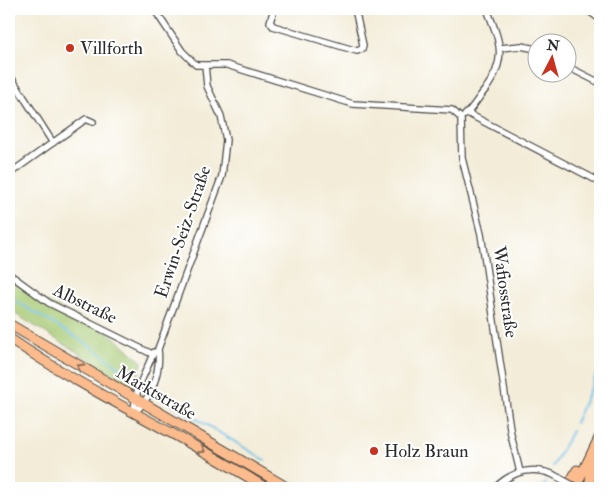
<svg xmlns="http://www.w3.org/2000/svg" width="609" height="497" viewBox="0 0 609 497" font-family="'IM FELL Double Pica',serif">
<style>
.green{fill:#a6c972;stroke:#687a4e}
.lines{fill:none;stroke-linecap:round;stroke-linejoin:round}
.stream{stroke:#6bbee7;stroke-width:2}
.street-casing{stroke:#494845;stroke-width:8}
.primary-casing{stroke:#494845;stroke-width:11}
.street{stroke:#fff;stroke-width:5.5}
.primary{stroke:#fbbb8c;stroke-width:9}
.street-bridge-casing{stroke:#494845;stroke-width:8;stroke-linecap:butt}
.street-bridge{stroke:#fff;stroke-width:5.5}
.oneway{stroke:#896c57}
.poi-dot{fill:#c8321e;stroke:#fff;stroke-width:2}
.labels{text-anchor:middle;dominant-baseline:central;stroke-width:4;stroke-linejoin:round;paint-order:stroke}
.poi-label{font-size:18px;fill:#2b2b2b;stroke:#fff;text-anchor:start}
.street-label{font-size:18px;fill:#2b2b2b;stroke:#fff}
</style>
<rect width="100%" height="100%" fill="#fff"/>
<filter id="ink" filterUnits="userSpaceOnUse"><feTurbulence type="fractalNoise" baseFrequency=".02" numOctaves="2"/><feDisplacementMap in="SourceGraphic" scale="10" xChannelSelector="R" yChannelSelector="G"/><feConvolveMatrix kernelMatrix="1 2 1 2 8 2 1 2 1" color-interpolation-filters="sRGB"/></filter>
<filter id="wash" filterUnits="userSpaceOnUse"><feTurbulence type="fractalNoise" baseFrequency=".0096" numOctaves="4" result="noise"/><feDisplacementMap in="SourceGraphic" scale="20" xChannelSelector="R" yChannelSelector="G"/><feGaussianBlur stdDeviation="1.12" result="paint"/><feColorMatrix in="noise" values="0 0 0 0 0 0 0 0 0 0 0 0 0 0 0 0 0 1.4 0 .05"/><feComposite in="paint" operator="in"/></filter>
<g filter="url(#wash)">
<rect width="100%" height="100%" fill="#f3ecd8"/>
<path class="green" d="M9 277C35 301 70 312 100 328 116 336 129 351 142 362L135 388 9 310Z"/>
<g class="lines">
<path class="stream" d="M9 297 92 347 126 372
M162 398 265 460
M575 423 600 366
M553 466 572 431
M541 488 546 483"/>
</g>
</g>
<g filter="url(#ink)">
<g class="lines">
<g class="street-casing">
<path id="street" d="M154 9 182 51 196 65H227L353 104 452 110 461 118
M274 9 270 22 273 26 357 51 362 49 363 45 355 9
M586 9 600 19
M500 48 521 46 536 49
M566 66 600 83
M9 74 53 143
M467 113 600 182
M465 115C473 108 478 98 485 90 508 59 500 42 487 9
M461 118 462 158 481 234 511 435 520 472
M9 174 86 119 93 122
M9 274 49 303 152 354
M133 413C151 401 161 371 158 349L222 176 226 140 221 116 207 86 205 65
M133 413 138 388 154 352
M495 488C511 472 531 466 552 474"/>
</g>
<g class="primary-casing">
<path id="primary" d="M9 324 288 488
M9 338C91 394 182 435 266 488
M567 488 577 470
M575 488 600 436
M589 488 593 459"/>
</g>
<use href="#street" class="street"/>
<use href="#primary" class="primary"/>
<g class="street-bridge-casing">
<path id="street-bridge" d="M552 474 578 488"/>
</g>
<use href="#street-bridge" class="street-bridge"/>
</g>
<defs><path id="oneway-chevron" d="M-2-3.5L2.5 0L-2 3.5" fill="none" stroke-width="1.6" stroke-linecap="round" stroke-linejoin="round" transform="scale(1.25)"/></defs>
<g class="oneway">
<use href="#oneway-chevron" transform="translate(80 367) rotate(-149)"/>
<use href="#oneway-chevron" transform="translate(202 450) rotate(30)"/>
</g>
</g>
<g class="poi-dot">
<circle cx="70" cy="48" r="5"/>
<circle cx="374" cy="451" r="5"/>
</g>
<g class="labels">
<g class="poi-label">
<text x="80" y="48">Villforth</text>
<text x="384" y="451">Holz Braun</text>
</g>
<g class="street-label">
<text transform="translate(183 232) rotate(-71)">Erwin-Seiz-Straße</text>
<text transform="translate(505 292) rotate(82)">Wafiosstraße</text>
<text transform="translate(85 304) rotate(26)">Albstraße</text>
<text transform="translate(156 393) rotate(30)">Marktstraße</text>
</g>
</g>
<rect width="609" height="497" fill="none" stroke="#fff" stroke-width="30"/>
<g transform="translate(552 58) rotate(6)"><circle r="24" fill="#ffffff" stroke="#aaaaaa"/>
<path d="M0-4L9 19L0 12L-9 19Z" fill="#c8321e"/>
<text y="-8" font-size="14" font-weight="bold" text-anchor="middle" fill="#2b2b2b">N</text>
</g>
</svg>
